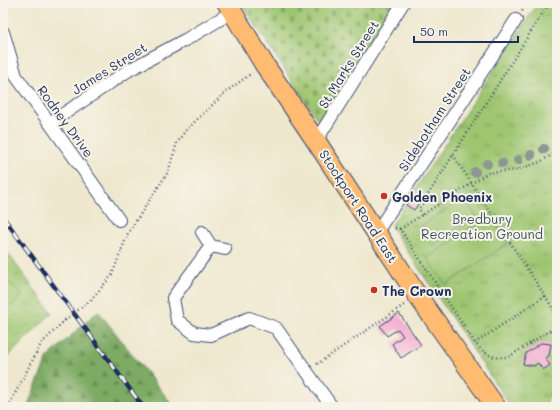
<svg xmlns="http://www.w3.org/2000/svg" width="560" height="410" viewBox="0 0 560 410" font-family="Mali,sans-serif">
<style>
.forest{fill:url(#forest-firs);stroke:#4c6d60}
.cemetery{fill:url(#cemetery-stones);stroke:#5c7a68}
.park{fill:url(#park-tufts);stroke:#5c7a68}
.pitch{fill:#9ec671;stroke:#5c7a68}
.building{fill:#f3a7cf}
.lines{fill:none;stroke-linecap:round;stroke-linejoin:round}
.street-casing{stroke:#3b4b6f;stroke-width:14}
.primary-casing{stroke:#3b4b6f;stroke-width:21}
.path{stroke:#3b4b6f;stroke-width:2.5;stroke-dasharray:1 3;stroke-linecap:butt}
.street{stroke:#fff;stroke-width:12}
.primary{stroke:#febb71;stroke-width:19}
.rail-casing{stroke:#1b2f5e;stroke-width:4.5}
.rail{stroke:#f7f3e8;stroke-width:3;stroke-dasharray:9;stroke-linecap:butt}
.path-bridge{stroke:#3b4b6f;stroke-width:2.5;stroke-dasharray:1 3;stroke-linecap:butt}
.tree{fill:#8d9794}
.poi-dot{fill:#c8321e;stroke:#f7f3e8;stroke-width:1.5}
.labels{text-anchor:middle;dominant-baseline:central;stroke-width:4;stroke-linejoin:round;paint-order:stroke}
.street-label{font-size:13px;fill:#1b2f5e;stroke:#f7f3e8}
.poi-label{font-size:13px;font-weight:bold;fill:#1b2f5e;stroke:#f7f3e8;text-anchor:start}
.park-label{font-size:13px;fill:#3c5563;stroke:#f7f3e8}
</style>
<defs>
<pattern id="forest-firs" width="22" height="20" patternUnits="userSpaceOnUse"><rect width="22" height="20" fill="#7eab63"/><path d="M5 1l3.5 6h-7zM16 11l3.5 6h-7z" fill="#668c55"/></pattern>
<pattern id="cemetery-stones" width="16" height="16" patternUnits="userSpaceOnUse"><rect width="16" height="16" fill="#9ec671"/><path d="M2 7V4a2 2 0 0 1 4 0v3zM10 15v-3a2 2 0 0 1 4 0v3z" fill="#80a160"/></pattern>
<pattern id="park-tufts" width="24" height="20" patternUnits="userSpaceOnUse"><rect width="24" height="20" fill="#9ec671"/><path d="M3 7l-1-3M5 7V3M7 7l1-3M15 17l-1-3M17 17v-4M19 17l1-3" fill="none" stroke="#80a160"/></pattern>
</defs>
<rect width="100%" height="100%" fill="#f7f3e8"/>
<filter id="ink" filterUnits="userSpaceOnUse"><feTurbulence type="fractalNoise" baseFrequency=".025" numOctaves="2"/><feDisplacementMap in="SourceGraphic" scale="8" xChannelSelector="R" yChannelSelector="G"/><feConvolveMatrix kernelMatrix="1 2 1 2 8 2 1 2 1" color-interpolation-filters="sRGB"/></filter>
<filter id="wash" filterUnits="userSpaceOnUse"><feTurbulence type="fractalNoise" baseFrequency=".012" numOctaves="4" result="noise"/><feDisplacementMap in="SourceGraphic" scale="16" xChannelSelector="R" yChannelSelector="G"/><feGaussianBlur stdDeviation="0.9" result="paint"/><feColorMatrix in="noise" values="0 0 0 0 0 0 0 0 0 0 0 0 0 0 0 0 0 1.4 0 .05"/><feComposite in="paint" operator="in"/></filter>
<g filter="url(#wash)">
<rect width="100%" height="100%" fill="#efe8cf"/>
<path class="forest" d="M98 311 174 407H27L48 357Z"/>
<path class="cemetery" d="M241 3H396L319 122Z"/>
<path class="park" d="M538 3H557V373L545 407H511L391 226Z
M3 247 52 313 3 362Z"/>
<path class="pitch" d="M464 198 476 216 432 245 420 227Z
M490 216 508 243 446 285 427 258Z
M3 277 22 295 3 315Z"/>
<g id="blocks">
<path class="building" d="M411 198 419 203 414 210 406 205Z
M399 313 421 345 401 358 392 344 403 336 398 329 387 336 380 326Z
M541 343 551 344 549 356 545 358 550 365 543 370 538 363 534 366 523 364 526 353Z"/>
</g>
</g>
<g filter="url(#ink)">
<use href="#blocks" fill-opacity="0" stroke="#3b4b6f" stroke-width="1"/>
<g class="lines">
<g class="street-casing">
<path id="street" d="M3 32 16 76 119 220
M187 39 232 12
M50 123 129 70 185 40
M316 141 403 3
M202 232 211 246 225 249
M376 233 516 20
M211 246 173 298 177 320 194 333 211 335 249 318 276 328 332 407"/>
</g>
<g class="primary-casing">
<path id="primary" d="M227 3 264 64 316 141 417 295 496 407"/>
</g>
<path class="path" d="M522 11 527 3
M453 155 545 296 475 343
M422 215 419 209 549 3
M395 228 400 229 475 343C486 355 494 360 510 356L557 326
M400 229 488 173 517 170 540 162 557 152
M545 296 557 315
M91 300 112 275 128 233 168 172 177 143 186 130 227 91 252 73
M317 364 404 305
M8 407 41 344 65 320"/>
<use href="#street" class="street"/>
<use href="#primary" class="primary"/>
<g class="rail-casing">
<path id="rail" d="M3 217 143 407"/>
</g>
<use href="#rail" class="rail"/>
<path class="path-bridge" d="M65 320 91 300"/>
</g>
<g class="tree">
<circle cx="544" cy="149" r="5"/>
<circle cx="531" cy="155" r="5"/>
<circle cx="518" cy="160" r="5"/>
<circle cx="502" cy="163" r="5"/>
<circle cx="487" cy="164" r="5"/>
<circle cx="475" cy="172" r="5"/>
</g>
</g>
<g class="poi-dot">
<circle cx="384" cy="196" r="4"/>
<circle cx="374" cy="290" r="4"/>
</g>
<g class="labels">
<g class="street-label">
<text transform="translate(348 64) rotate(-58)">St Marks Street</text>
<text transform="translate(109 68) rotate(-32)">James Street</text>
<text transform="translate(434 119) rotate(-57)">Sidebotham Street</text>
<text transform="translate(66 121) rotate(54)">Rodney Drive</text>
<text transform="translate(359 206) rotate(57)">Stockport Road East</text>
</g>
<g class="poi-label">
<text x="392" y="196">Golden Phoenix</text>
<text x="382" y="290">The Crown</text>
</g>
<g class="park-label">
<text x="482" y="218">Bredbury<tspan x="482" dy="15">Recreation Ground</tspan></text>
</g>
</g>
<rect width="560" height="410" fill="none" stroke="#f7f3e8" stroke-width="16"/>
<path d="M414 36v6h104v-6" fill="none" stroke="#1b2f5e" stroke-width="2"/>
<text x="420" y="36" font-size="12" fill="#1b2f5e" stroke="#f7f3e8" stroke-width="3" paint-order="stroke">50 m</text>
</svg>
